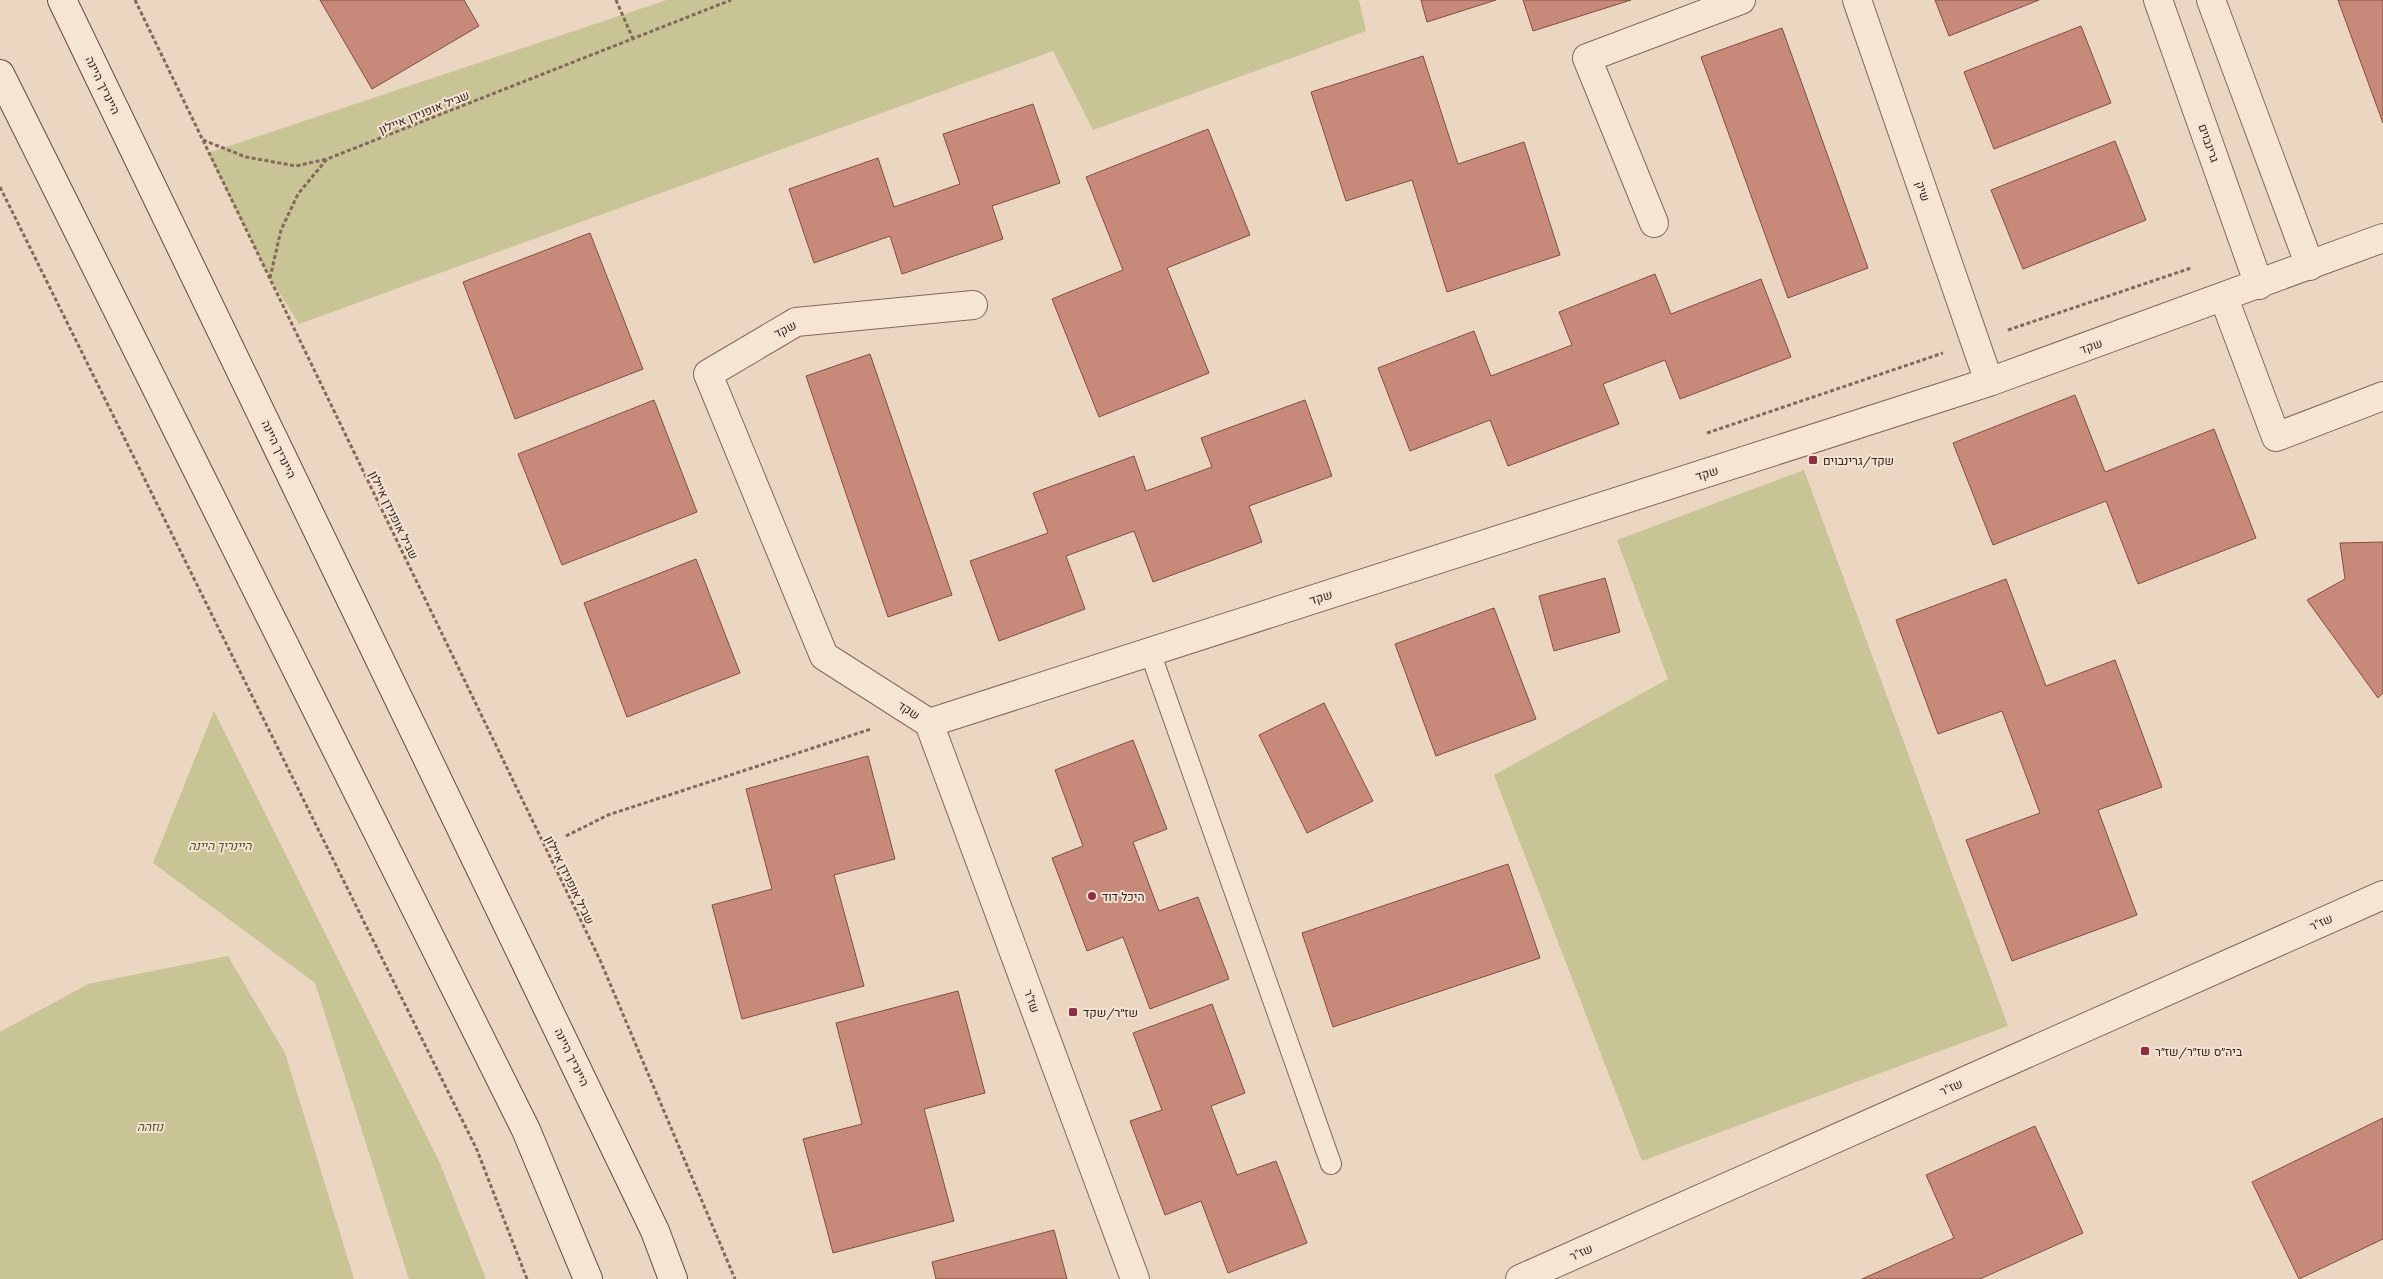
<svg xmlns="http://www.w3.org/2000/svg" width="2383" height="1279" viewBox="0 0 2383 1279" font-family="Lora,Heebo,serif">
<style>
.green{fill:#c8c496}
.building{fill:#c78a7a;stroke:#814e41}
.lines{fill:none;stroke-linecap:round;stroke-linejoin:round}
.lane-casing{stroke:#84685a;stroke-width:22}
.street-casing{stroke:#84685a;stroke-width:30}
.secondary-casing{stroke:#65493d;stroke-width:30}
.path{stroke:#84685a;stroke-width:3;stroke-dasharray:4 2.5;stroke-linecap:butt}
.lane{stroke:#f7e5d4;stroke-width:20}
.street{stroke:#f7e5d4;stroke-width:28}
.secondary{stroke:#f7e5d4;stroke-width:28}
.poi-dot{fill:#8f2e42;stroke:#f3e2d1;stroke-width:2}
.labels{text-anchor:middle;dominant-baseline:central;stroke-width:4;stroke-linejoin:round;paint-order:stroke}
.street-label{font-size:12px;fill:#34241e;stroke:#f3e2d1}
.poi-label{font-size:12px;fill:#34241e;stroke:#f3e2d1;text-anchor:start}
.park-label{font-size:12px;font-style:italic;fill:#4e5025;stroke:#f3e2d1}
</style>
<rect width="100%" height="100%" fill="#ebd6c2"/>
<path class="green" d="M667 0H1359L1366 31 1093 130 1053 51 299 324 270 278 208 153Z
M1804 470 2008 1026 1642 1161 1494 775 1668 679 1617 540Z
M214 711 439 1161 486 1279H409L315 983 153 863Z
M228 956 285 1053 354 1279H0V1032L88 984Z"/>
<path class="building" d="M320 0H464L479 26 372 89Z
M1421 0H1496L1427 22Z
M1523 0H1631L1533 31Z
M1935 0H2039L1949 36Z
M2338 0H2383V123Z
M2081 26 2111 103 1994 149 1964 72Z
M1782 28 1868 268 1788 298 1701 57Z
M1423 56 1458 164 1524 142 1560 255 1447 292 1412 180 1346 201 1311 92Z
M1033 104 1060 183 992 206 1003 239 902 274 890 236 814 263 789 189 878 158 894 207 960 184 943 134Z
M1208 129 1250 235 1167 268 1209 373 1099 417 1052 299 1123 270 1086 177Z
M2115 141 2146 220 2023 269 1991 190Z
M590 233 643 369 515 419 463 282Z
M1655 274 1671 314 1761 279 1791 357 1680 399 1665 360 1603 384 1619 424 1508 466 1490 420 1410 451 1378 368 1474 331 1491 376 1572 345 1559 312Z
M870 354 952 595 888 617 806 376Z
M2075 395 2105 472 2214 429 2256 538 2138 584 2106 501 1993 545 1953 443Z
M654 400 697 512 562 565 518 454Z
M1305 400 1332 476 1249 506 1262 542 1153 582 1134 531 1066 556 1085 609 999 641 970 561 1048 533 1033 493 1134 456 1146 491 1212 467 1201 438Z
M2383 542V693L2378 698 2307 600 2345 579 2340 543Z
M696 559 740 673 627 717 584 603Z
M1605 578 1620 632 1554 651 1539 596Z
M2006 579 2046 686 2115 660 2162 787 2098 810 2137 915 2012 961 1966 840 2040 813 2002 711 1938 734 1896 620Z
M1494 608 1536 719 1436 756 1395 644Z
M1324 703 1373 801 1307 833 1259 735Z
M1133 740 1167 829 1133 842 1159 911 1198 897 1229 979 1150 1009 1123 937 1087 951 1052 858 1083 846 1055 770Z
M868 756 895 859 834 875 864 986 742 1019 712 905 772 889 746 789Z
M1508 864 1540 958 1333 1027 1302 933Z
M958 991 985 1093 924 1109 954 1221 833 1253 803 1139 862 1124 836 1023Z
M1212 1004 1245 1093 1211 1106 1237 1175 1276 1161 1307 1243 1228 1273 1201 1201 1165 1215 1130 1121 1162 1110 1133 1033Z
M2383 1118V1239L2299 1279 2252 1182Z
M2035 1126 2083 1233 1980 1279H1862L1954 1238 1926 1175Z
M1054 1230 1067 1279H936L932 1262Z"/>
<g class="lines">
<g class="lane-casing">
<path id="lane" d="M1150 652 1331 1164"/>
</g>
<g class="street-casing">
<path id="street" d="M1857 0 1989 382
M2158 0 2259 285
M2211 0 2310 266
M1654 223 1587 58 1741 0
M2224 298 2276 437 2383 396
M973 305 796 322 708 374 824 656 929 723 1989 382 2383 238
M929 723 1135 1279
M1520 1279 2383 895"/>
</g>
<g class="secondary-casing">
<path id="secondary" d="M62 0 655 1231 673 1279
M0 74 526 1130 588 1279"/>
</g>
<path class="path" d="M135 0 600 960 735 1279
M616 0 633 39
M203 140 246 157 296 166 327 159
M0 187 477 1150 527 1279
M270 278 281 230 298 194 327 159 731 0
M2008 330 2191 268
M1707 433 1943 353
M566 836 608 815 871 729"/>
<use href="#lane" class="lane"/>
<use href="#street" class="street"/>
<use href="#secondary" class="secondary"/>
</g>
<g class="poi-dot">
<rect x="1808" y="455" width="10" height="10" rx="2.5"/>
<circle cx="1092" cy="896" r="5"/>
<rect x="1068" y="1007" width="10" height="10" rx="2.5"/>
<rect x="2140" y="1046" width="10" height="10" rx="2.5"/>
</g>
<g class="labels">
<g class="street-label">
<text transform="translate(103 85) rotate(64)">היינריך היינה</text>
<text transform="translate(424 112) rotate(-22)">שביל אופנידן איילון</text>
<text transform="translate(2209 143) rotate(71)">גרינבוים</text>
<text transform="translate(1923 191) rotate(71)">שיק</text>
<text transform="translate(785 329) rotate(-27)">שקד</text>
<text transform="translate(2091 346) rotate(-20)">שקד</text>
<text transform="translate(279 449) rotate(64)">היינריך היינה</text>
<text transform="translate(1707 473) rotate(-18)">שקד</text>
<text transform="translate(394 515) rotate(64)">שביל אופנידן איילון</text>
<text transform="translate(1321 597) rotate(-18)">שקד</text>
<text transform="translate(909 710) rotate(33)">שקד</text>
<text transform="translate(570 880) rotate(64)">שביל אופנידן איילון</text>
<text transform="translate(2321 922) rotate(-24)">שז"ר</text>
<text transform="translate(1032 1001) rotate(70)">שז"ר</text>
<text transform="translate(572 1057) rotate(64)">היינריך היינה</text>
<text transform="translate(1951 1087) rotate(-24)">שז"ר</text>
<text transform="translate(1581 1252) rotate(-24)">שז"ר</text>
</g>
<g class="poi-label">
<text x="1823" y="460">שקד/גרינבוים</text>
<text x="1102" y="896">היכל דוד</text>
<text x="1083" y="1012">שז״ר/שקד</text>
<text x="2155" y="1051">ביה״ס שז״ר/שז״ר</text>
</g>
<g class="park-label">
<text x="220" y="845">היינריך היינה</text>
<text x="150" y="1126">נוזהה</text>
</g>
</g>
</svg>
